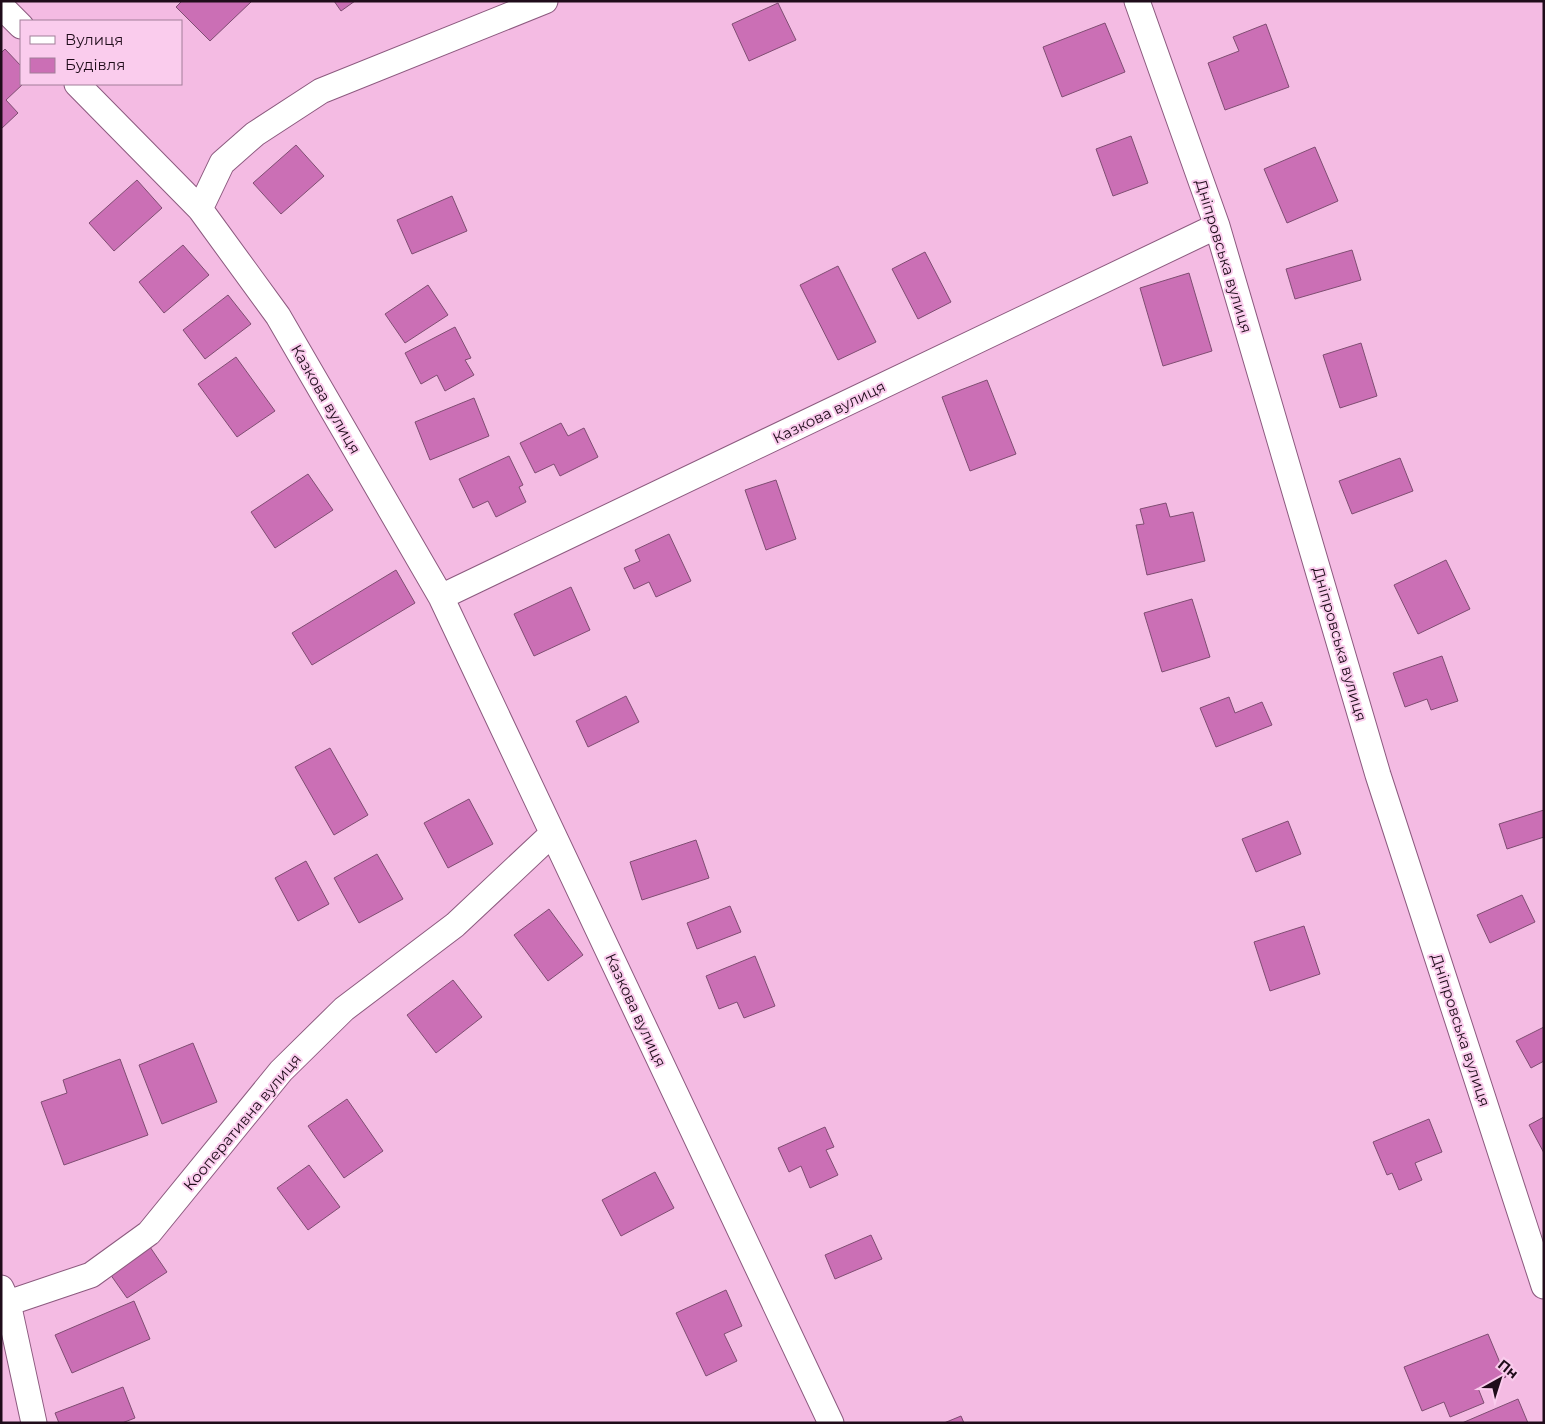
<svg xmlns="http://www.w3.org/2000/svg" width="1545" height="1424" viewBox="0 0 1545 1424" font-family="Montserrat,sans-serif">
<style>
.building{fill:#cb6fb5;stroke:#7f4d72}
.lines{fill:none;stroke-linecap:round;stroke-linejoin:round}
.street-casing{stroke:#8c5a7f;stroke-width:27}
.street{stroke:#fff;stroke-width:25}
.labels{text-anchor:middle;dominant-baseline:central;stroke-width:4;stroke-linejoin:round;paint-order:stroke}
.street-label{font-size:15px;fill:#1f0c1a;stroke:#facced}
</style>
<rect width="100%" height="100%" fill="#f4bbe3"/>
<path class="building" d="M182 1H252L210 41 176 7Z
M334 1H355L341 11Z
M778 3 796 40 749 61 732 24Z
M1105 23 1125 72 1062 97 1043 47Z
M1266 24 1289 87 1225 110 1208 63 1239 51 1233 37Z
M5 49 21 66V84H23L6 100 18 113 1 129V53Z
M1131 136 1148 183 1113 196 1096 149Z
M296 145 324 176 281 214 253 183Z
M1315 147 1338 201 1287 223 1264 169Z
M137 180 162 208 114 251 89 223Z
M452 196 467 231 412 254 397 220Z
M183 245 209 275 164 313 139 282Z
M1352 250 1361 280 1295 299 1286 269Z
M925 252 951 302 918 319 892 269Z
M838 266 876 342 838 360 800 285Z
M1189 273 1212 351 1163 366 1140 288Z
M428 285 448 315 405 343 385 314Z
M228 295 251 324 205 359 183 330Z
M455 327 471 358 465 360 474 375 445 391 437 375 421 384 405 353Z
M1361 343 1377 396 1340 408 1323 355Z
M236 357 275 411 237 437 198 384Z
M987 380 1016 454 970 471 942 397Z
M474 398 489 436 430 460 415 422Z
M561 423 568 436 584 428 598 457 560 476 554 464 535 473 520 443Z
M509 456 523 485 519 487 526 502 496 517 488 501 473 508 459 479Z
M1400 458 1413 491 1352 514 1339 481Z
M308 474 333 510 275 548 251 512Z
M776 480 796 539 766 550 745 490Z
M1166 503 1170 517 1193 512 1205 561 1147 575 1136 525 1144 524 1140 509Z
M669 534 691 581 656 597 649 582 634 589 624 568 640 561 635 550Z
M1446 560 1470 609 1418 634 1394 585Z
M396 570 415 603 312 665 292 633Z
M571 587 590 630 534 656 514 614Z
M1192 599 1210 657 1162 672 1144 613Z
M1442 656 1458 701 1431 710 1427 699 1405 707 1393 673Z
M626 696 639 722 588 747 576 721Z
M1229 697 1235 713 1262 702 1272 725 1216 747 1200 708Z
M330 748 368 815 334 835 295 767Z
M469 799 493 844 448 868 424 823Z
M1544 810V837L1507 849 1499 824Z
M1288 821 1301 854 1256 872 1242 839Z
M696 840 709 878 642 900 630 862Z
M377 854 403 899 359 923 334 878Z
M306 861 329 904 298 921 275 878Z
M1522 895 1535 922 1490 943 1477 915Z
M730 906 741 932 697 949 687 923Z
M549 909 583 955 548 981 514 935Z
M1304 926 1320 974 1270 991 1254 942Z
M755 956 775 1006 744 1018 737 1002 719 1009 706 976Z
M453 980 482 1017 436 1053 407 1015Z
M1544 1027V1061L1531 1068 1516 1041Z
M193 1043 217 1102 162 1124 139 1065Z
M120 1059 148 1135 64 1165 41 1102 67 1093 63 1080Z
M347 1099 383 1151 344 1178 308 1126Z
M1544 1117V1153L1529 1125Z
M1429 1119 1442 1152 1415 1163 1422 1180 1399 1190 1392 1173 1387 1175 1373 1142Z
M825 1127 834 1147 826 1150 838 1175 810 1188 801 1166 789 1172 778 1148Z
M309 1165 340 1207 308 1230 277 1188Z
M655 1172 674 1208 621 1236 602 1200Z
M871 1235 882 1259 835 1279 825 1255Z
M150 1247 167 1272 127 1298 110 1274Z
M726 1290 742 1326 724 1334 737 1361 706 1376 676 1313Z
M134 1301 150 1339 72 1373 55 1335Z
M1488 1334 1506 1377 1478 1388 1484 1403 1450 1417 1444 1402 1422 1411 1404 1367Z
M123 1387 135 1418 122 1423H59L55 1413Z
M1518 1399 1528 1423H1462Z
M961 1416 964 1423H944Z"/>
<g class="lines">
<g class="street-casing">
<path id="street" d="M1137 1 1217 226 1378 775 1544 1286
M1 6 21 26
M77 84 200 209 278 316 441 597 831 1423
M200 209 222 163 255 134 321 91 545 1
M441 597 1217 226
M1 1288 8 1303 34 1423
M8 1303 91 1275 149 1233 281 1071 344 1009 455 925 552 834"/>
</g>
<use href="#street" class="street"/>
</g>
<g class="labels">
<g class="street-label">
<text transform="translate(1224 256) rotate(73)">Дніпровська вулиця</text>
<text transform="translate(326 399) rotate(60)">Казкова вулиця</text>
<text transform="translate(829 412) rotate(-26)">Казкова вулиця</text>
<text transform="translate(1340 644) rotate(74)">Дніпровська вулиця</text>
<text transform="translate(636 1010) rotate(65)">Казкова вулиця</text>
<text transform="translate(1461 1030) rotate(72)">Дніпровська вулиця</text>
<text transform="translate(242 1122) rotate(-50)">Кооперативна вулиця</text>
</g>
</g>
<rect width="1545" height="1424" fill="none" stroke="#1f0c1a" stroke-width="5"/>
<rect x="20" y="20" width="162" height="65" fill="#facced" stroke="#a27f99"/>
<rect x="30" y="36" width="25" height="8" fill="#ffffff" stroke="#a27f99"/>
<text x="65" y="45" font-size="15" fill="#1f0c1a">Вулиця</text>
<rect x="30" y="58" width="25" height="15" fill="#cb6fb5" stroke="#a27f99"/>
<text x="65" y="70" font-size="15" fill="#1f0c1a">Будівля</text>
<g transform="translate(1500 1379) rotate(39)" stroke="#facced" stroke-width="4" paint-order="stroke">
<path d="M0-4L9 19L0 12L-9 19Z" fill="#1f0c1a"/>
<text y="-8" font-size="14" font-weight="bold" text-anchor="middle" fill="#1f0c1a">Пн</text>
</g>
</svg>
